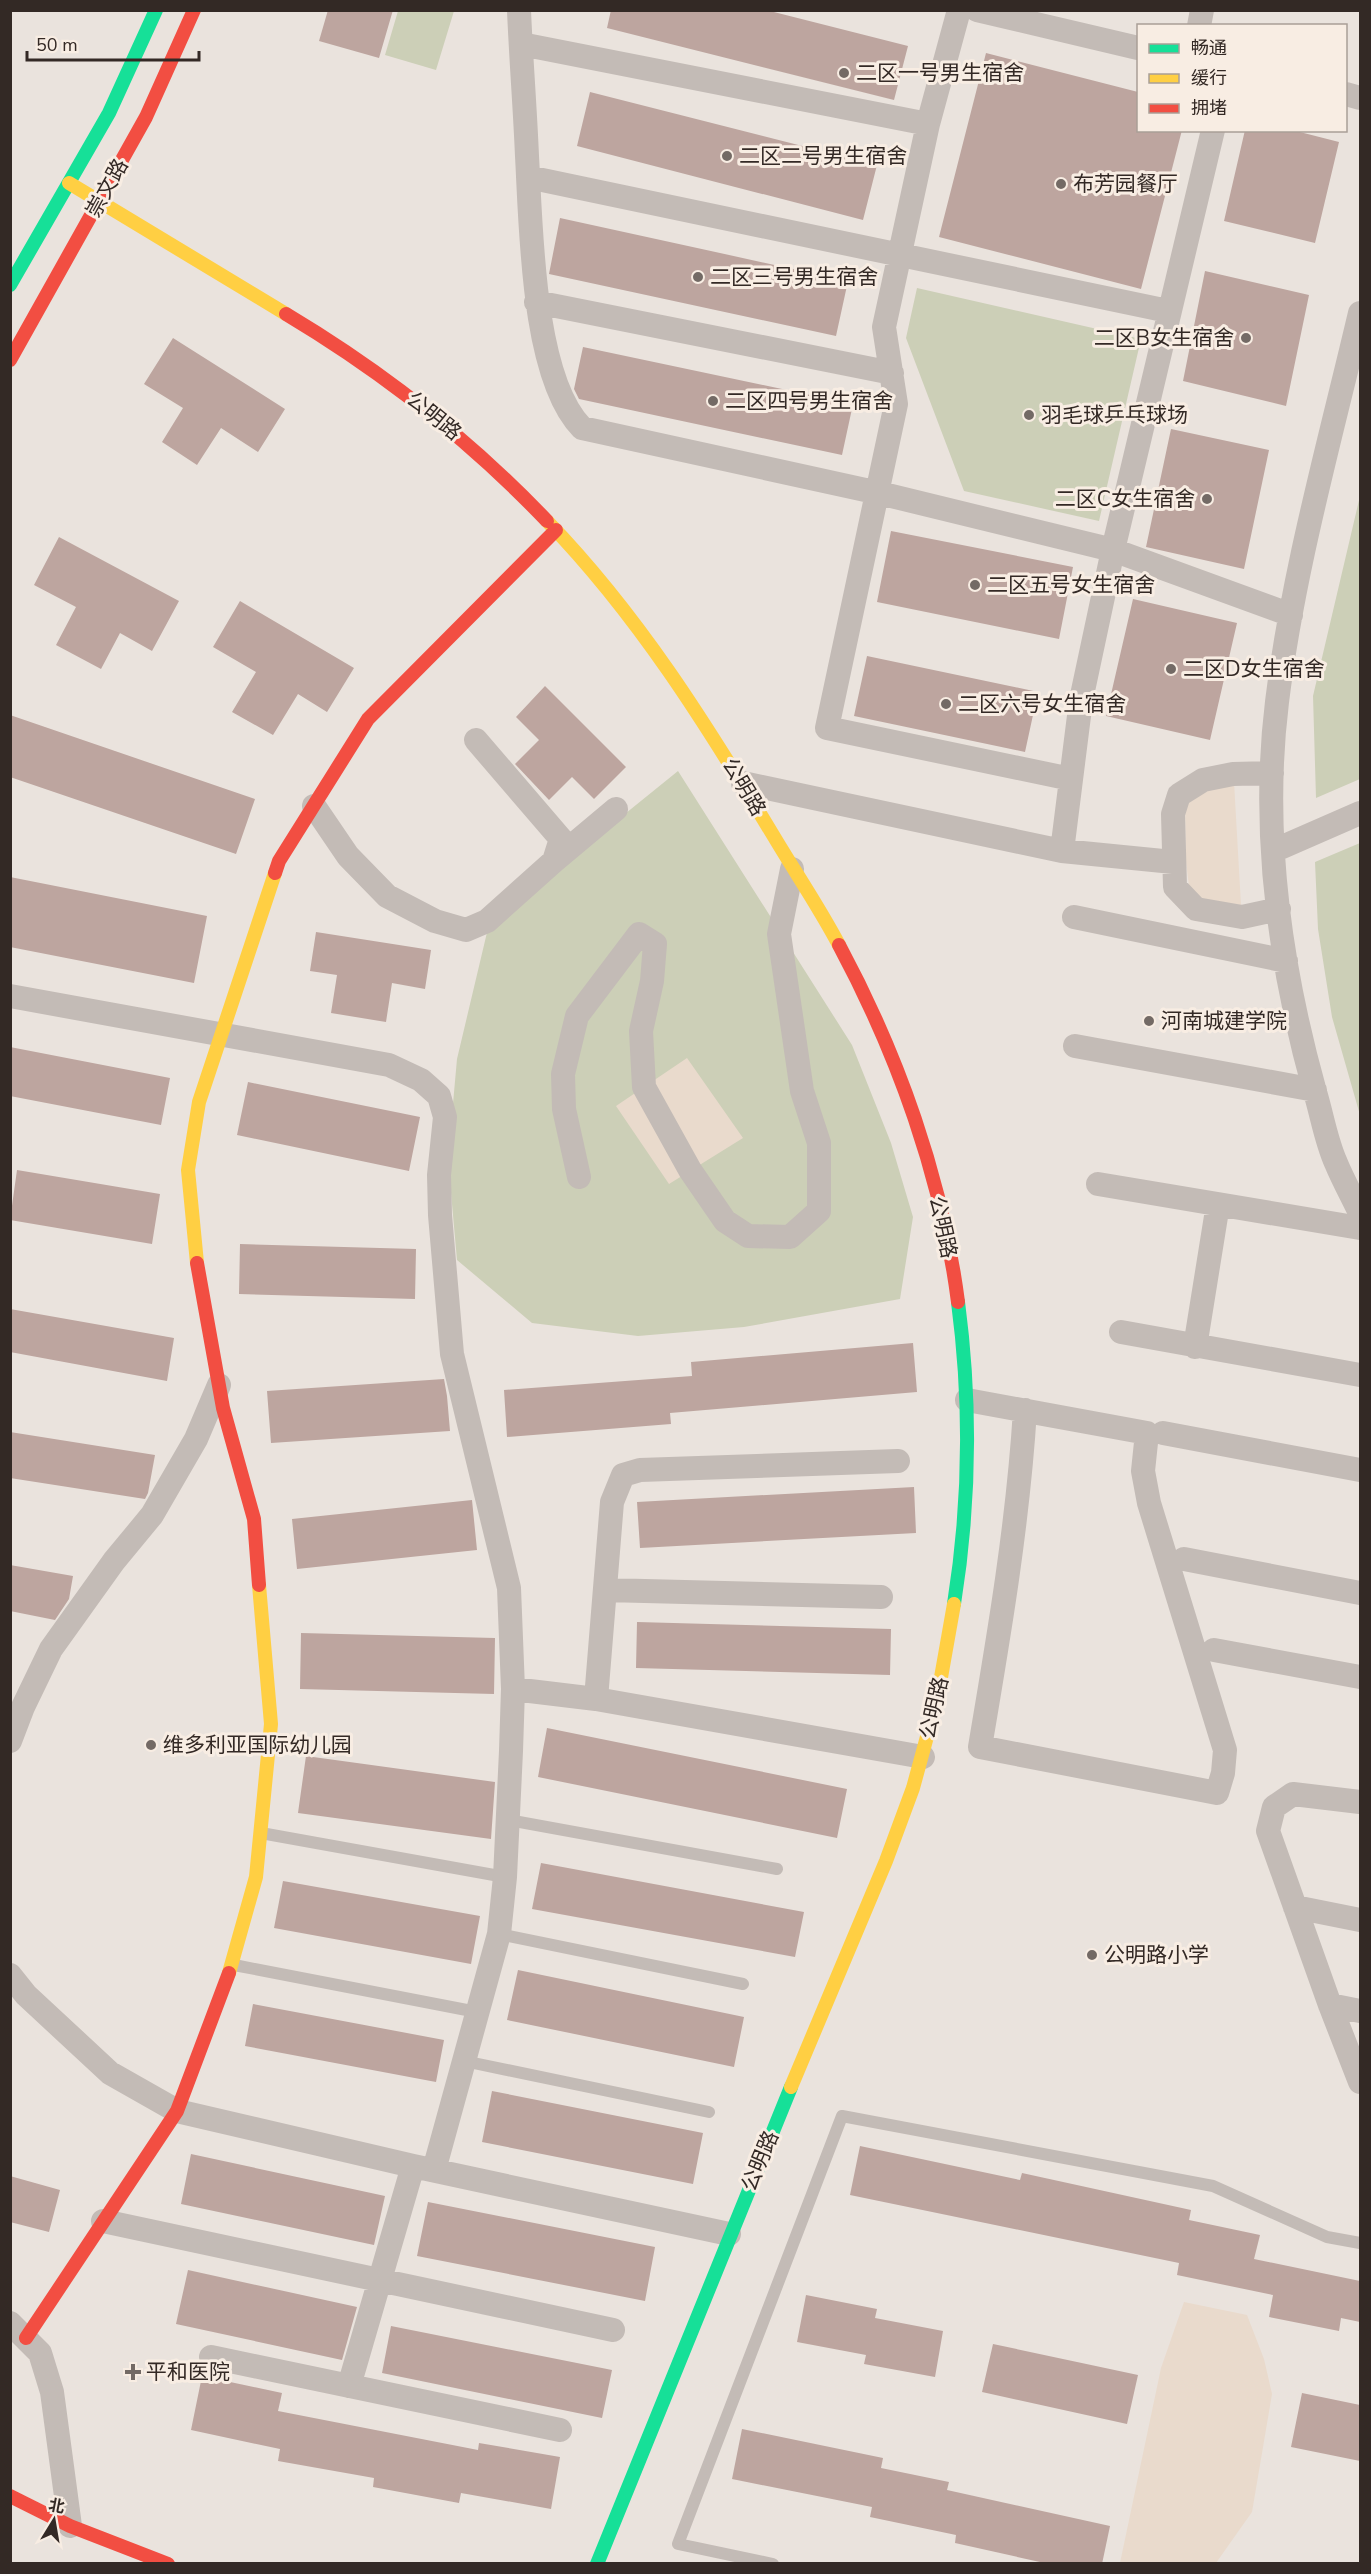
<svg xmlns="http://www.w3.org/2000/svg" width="1371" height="2574" viewBox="0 0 1371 2574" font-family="'Nunito Sans','Noto Sans SC',sans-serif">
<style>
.green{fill:#cccfb7}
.plaza{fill:#e9dacc}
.building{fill:#bda59f}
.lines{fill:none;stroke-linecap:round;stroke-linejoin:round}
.lane{stroke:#c3bbb6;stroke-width:12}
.street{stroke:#c3bbb6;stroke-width:24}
.fast{stroke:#16e098;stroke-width:14}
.slow{stroke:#ffcf43;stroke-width:14}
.jam{stroke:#f24e42;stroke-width:14}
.poi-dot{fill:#736a65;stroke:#f8ede3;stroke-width:2}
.labels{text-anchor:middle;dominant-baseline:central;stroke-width:6;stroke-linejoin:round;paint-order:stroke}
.poi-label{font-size:21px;fill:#332925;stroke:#f8ede3;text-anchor:start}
.street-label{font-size:21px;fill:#332925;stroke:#f8ede3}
</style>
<rect width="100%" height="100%" fill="#eae3dd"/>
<path class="green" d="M398 11H454L436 70 385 55Z
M917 288 1141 339 1099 521 964 491 906 338Z
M1360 496V779L1316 798 1313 696Z
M678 771 852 1045 891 1143 913 1217 900 1299 744 1327 638 1336 532 1323 457 1260 448 1159 457 1059 489 924Z
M1360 843V1115L1332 1017 1318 929 1315 862Z"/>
<path class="plaza" d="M1234 782 1241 905 1201 901 1189 886 1186 862 1185 804 1209 785Z
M687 1058 743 1138 669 1184 616 1106Z
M1184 2302 1247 2315 1264 2359 1272 2394 1252 2512 1216 2563H1120L1161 2368Z"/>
<path class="building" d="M328 10H393L379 58 319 41Z
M611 10H766L908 46 894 100 607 28Z
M986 53 1138 92V130H1182L1141 289 939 237Z
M590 92 877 165 863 220 577 146Z
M1245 130H1292L1339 142 1315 243 1224 221Z
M560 218 848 281 836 336 549 274Z
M1205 271 1309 295 1286 406 1183 381Z
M173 338 285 409 258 452 221 428 197 465 162 442 183 408 144 384Z
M583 347 853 404 842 455 579 399 574 389Z
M1171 429 1269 450 1244 569 1146 547Z
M891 531 1073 567 1059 639 877 602Z
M59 537 179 601 152 651 120 633 101 669 56 645 76 607 34 585Z
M1133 599 1237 623 1210 740 1106 716Z
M240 601 354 668 327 712 298 694 273 735 232 712 256 672 213 647Z
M867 656 1038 692 1025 752 854 716Z
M545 686 626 767 594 799 572 777 549 800 515 764 539 740 516 717Z
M10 715 255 799 236 854 10 777Z
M10 877 207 916 194 983 10 947Z
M316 932 431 950 425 989 392 983 386 1022 331 1013 337 975 310 971Z
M10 1047 170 1078 161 1125 10 1096Z
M248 1082 420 1117 409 1171 237 1135Z
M17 1170 160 1194 152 1244 10 1220Z
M240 1244 416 1249 415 1299 239 1294Z
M10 1309 174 1338 167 1381 10 1352Z
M913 1343 917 1392 670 1413 671 1424 507 1437 504 1390 692 1376 691 1362Z
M444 1379 447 1396 450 1431 271 1443 267 1391Z
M10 1432 155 1455 148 1493 145 1499 10 1478Z
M914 1487 916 1533 640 1548 637 1502Z
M472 1500 477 1550 297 1569 292 1519Z
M10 1565 73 1576 69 1599 55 1620 10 1611Z
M637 1622 891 1629 890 1675 636 1668Z
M301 1633 495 1638 494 1694 300 1689Z
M547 1728 847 1789 837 1838 538 1777Z
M306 1756 495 1782 491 1839 298 1813Z
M541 1863 804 1912 795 1957 532 1909Z
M283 1881 480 1916 471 1964 274 1928Z
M518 1970 744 2017 734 2067 507 2020Z
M253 2004 444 2040 436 2082 245 2046Z
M492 2091 703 2133 693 2184 482 2142Z
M860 2146 1020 2180 1022 2173 1191 2210 1189 2220 1260 2235 1254 2259 1360 2281V2322L1341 2318 1339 2331 1269 2317 1273 2295 1177 2275 1179 2263 850 2195Z
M191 2154 385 2196 374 2245 181 2204Z
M10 2176 60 2190 49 2232 10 2222Z
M428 2202 655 2247 645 2301 417 2256Z
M188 2270 357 2307 342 2360 176 2324Z
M806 2295 877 2309 875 2318 943 2331 935 2377 864 2364 866 2355 797 2342Z
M391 2326 612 2370 602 2418 382 2373Z
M993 2344 1138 2375 1127 2424 982 2392Z
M202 2376 282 2393 278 2411 478 2450 479 2443 560 2457 551 2509 461 2493 459 2503 373 2487 374 2478 278 2461 280 2449 191 2430Z
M1302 2393 1360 2405V2461L1291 2447Z
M742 2429 883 2458 881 2468 949 2482 947 2490 1110 2526 1102 2564H1049L955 2543 956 2535 870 2517 872 2507 732 2479Z"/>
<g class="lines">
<path class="lane" d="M508 1820 777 1869
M261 1833 505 1877
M499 1934 743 1984
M234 1965 477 2012
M464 2061 709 2112
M773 2564 678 2544 842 2116 1213 2186 1327 2237 1360 2243"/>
<path class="street" d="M519 10C521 59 525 108 527 156 531 226 532 378 582 428L879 493 1113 550 1081 700 1062 851
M959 10 928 124 884 327 896 404 827 728 1071 779
M977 10 1138 48
M1199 26 1202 10
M521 44 928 124
M1346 94 1360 98
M1213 130 1113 550 1291 615
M528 177 1168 311
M536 302 892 373
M1360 313C1330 441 1293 571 1277 702 1261 832 1280 967 1315 1092 1322 1115 1326 1141 1336 1163 1343 1180 1352 1196 1360 1213
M1272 773 1233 774 1203 780 1179 795 1173 814 1175 887 1196 909 1242 917 1279 909
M743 783 1062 851 1173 862
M314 806 348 856 387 896 435 921 466 930 487 921 554 861 561 839 476 740
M1273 851 1360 813
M554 861 616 809
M1074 917 1286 961
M10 996 389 1065 421 1080 439 1096 445 1117 439 1175 440 1215 452 1354 509 1588 513 1689 511 1751 505 1877 499 1934 434 2170
M1075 1046 1315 1090
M579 1177 564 1109 563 1074 577 1016 639 934 655 944 652 981 641 1031 644 1087 690 1170 725 1221 748 1236 790 1237 819 1211V1143L802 1091 779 934 792 869
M1098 1184 1360 1228
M1121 1332 1360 1375
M1195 1347 1218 1204
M967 1400 1147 1433 1143 1471 1149 1503 1225 1750 1223 1773 1217 1793 980 1747C999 1635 1018 1524 1025 1410
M1163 1433 1360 1470
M1184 1559 1360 1593
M605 1590 881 1597
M1214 1650 1360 1677
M513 1689 596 1699 923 1757
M596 1699 612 1502 623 1475 640 1470 898 1461
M10 1741 23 1707 51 1649 114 1561 152 1515 196 1439 219 1385
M1360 1802 1293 1794 1274 1807 1268 1831 1330 2005 1360 2082
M1295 1907 1360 1920
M10 1975 26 1995 110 2073 177 2111 413 2166 729 2234
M1330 2005 1360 2011
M103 2221 613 2330
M10 2323 40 2353 52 2392 70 2526
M211 2357 560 2430
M349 2386 413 2166"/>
<path class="fast" d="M10 285 109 113 156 10
M954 1604C970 1504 971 1401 958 1302
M597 2564 791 2087"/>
<path class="slow" d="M69 183 286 314
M547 521C638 615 706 724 773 835 795 872 819 907 839 945
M197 1263 188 1170 199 1102 275 873
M229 1973 256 1877 271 1724 259 1585
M791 2087 886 1861 913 1788 937 1700 954 1604"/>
<path class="jam" d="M286 314C383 372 469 439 547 521
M10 360 146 117 194 10
M275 873 279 861 368 719 556 530
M839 945C898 1055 942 1178 958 1302
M197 1263 223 1408 254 1519 259 1585
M26 2338 177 2111 229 1973
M10 2496 70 2526 168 2564"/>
</g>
<g class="poi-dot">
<circle cx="844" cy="73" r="6"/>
<circle cx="727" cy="156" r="6"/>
<circle cx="1061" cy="184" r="6"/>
<circle cx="698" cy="277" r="6"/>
<circle cx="1246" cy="338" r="6"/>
<circle cx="713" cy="401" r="6"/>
<circle cx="1029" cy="415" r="6"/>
<circle cx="1207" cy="499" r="6"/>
<circle cx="975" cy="585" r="6"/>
<circle cx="1171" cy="669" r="6"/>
<circle cx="946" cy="704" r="6"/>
<circle cx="1149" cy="1021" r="6"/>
<circle cx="151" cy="1745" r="6"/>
<circle cx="1092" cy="1955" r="6"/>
<path d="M130 2363h6v6h6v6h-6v6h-6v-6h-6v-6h6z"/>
</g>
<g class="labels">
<g class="poi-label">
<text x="856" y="73">二区一号男生宿舍</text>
<text x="739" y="156">二区二号男生宿舍</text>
<text x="1073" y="184">布芳园餐厅</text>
<text x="710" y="277">二区三号男生宿舍</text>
<text x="1234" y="338" text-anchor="end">二区B女生宿舍</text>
<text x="725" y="401">二区四号男生宿舍</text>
<text x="1041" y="415">羽毛球乒乓球场</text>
<text x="1195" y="499" text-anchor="end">二区C女生宿舍</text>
<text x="987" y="585">二区五号女生宿舍</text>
<text x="1183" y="669">二区D女生宿舍</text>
<text x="958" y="704">二区六号女生宿舍</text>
<text x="1161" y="1021">河南城建学院</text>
<text x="163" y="1745">维多利亚国际幼儿园</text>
<text x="1104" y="1955">公明路小学</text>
<text x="146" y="2372">平和医院</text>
</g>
<g class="street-label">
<text transform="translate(107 188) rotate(-61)">崇文路</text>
<text transform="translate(434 416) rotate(39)">公明路</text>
<text transform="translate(744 787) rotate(59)">公明路</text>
<text transform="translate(943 1227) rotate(78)">公明路</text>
<text transform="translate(934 1708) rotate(-77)">公明路</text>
<text transform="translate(760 2161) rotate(-67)">公明路</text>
</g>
</g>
<rect width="1371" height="2574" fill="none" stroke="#332925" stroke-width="24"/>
<rect x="1137" y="24" width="210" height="108" fill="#f8ede3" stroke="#a99f97" stroke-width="1.5"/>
<rect x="1149" y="44" width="30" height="9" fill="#16e098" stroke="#a99f97" stroke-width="1.5"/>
<text x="1191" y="54" font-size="18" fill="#332925">畅通</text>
<rect x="1149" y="74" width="30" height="9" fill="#ffcf43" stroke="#a99f97" stroke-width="1.5"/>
<text x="1191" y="84" font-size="18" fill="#332925">缓行</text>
<rect x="1149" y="104" width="30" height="9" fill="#f24e42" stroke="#a99f97" stroke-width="1.5"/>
<text x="1191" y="114" font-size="18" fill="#332925">拥堵</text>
<g transform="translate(54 2520) rotate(11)" stroke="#f8ede3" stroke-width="4.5" paint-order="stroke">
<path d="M0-4.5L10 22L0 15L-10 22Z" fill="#332925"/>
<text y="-9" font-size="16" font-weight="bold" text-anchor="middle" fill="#332925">北</text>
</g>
<path d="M27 51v9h172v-9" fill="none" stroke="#332925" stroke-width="3"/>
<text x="36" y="51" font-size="18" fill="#332925" stroke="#f8ede3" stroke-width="4.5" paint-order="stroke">50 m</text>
</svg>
